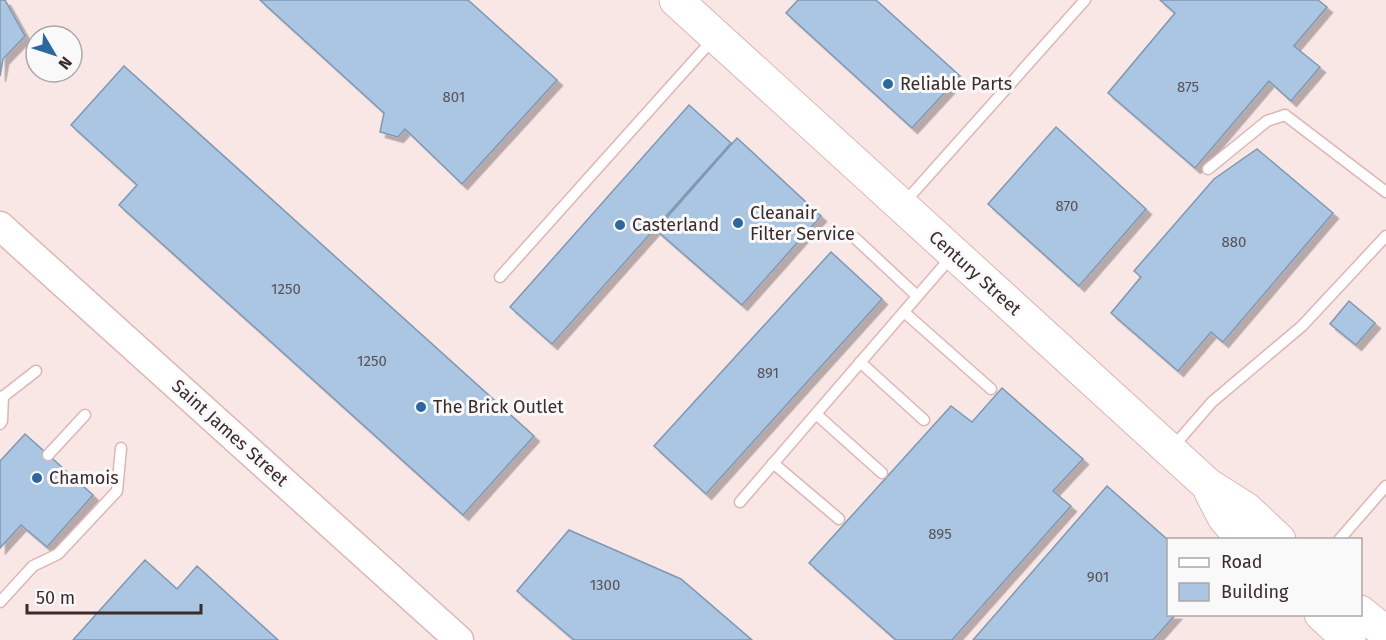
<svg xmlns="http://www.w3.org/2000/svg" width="1386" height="640" viewBox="0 0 1386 640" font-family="'Fira Sans',sans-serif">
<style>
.building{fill:#abc6e2;stroke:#7f98b3;stroke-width:1.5;filter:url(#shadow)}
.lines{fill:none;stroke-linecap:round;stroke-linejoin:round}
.service-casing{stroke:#dfb5b3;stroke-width:13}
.secondary-casing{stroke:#dfb5b3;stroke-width:31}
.primary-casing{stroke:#dfb5b3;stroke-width:35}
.service{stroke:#fff;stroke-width:10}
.secondary{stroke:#fff;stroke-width:28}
.primary{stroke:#fff;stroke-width:33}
.poi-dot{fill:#2c679f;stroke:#f9f9f9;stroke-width:2}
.labels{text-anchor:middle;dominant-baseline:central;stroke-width:6;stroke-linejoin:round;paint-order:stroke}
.number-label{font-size:15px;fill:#585259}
.poi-label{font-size:18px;fill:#3c2b2b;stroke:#f9f9f9;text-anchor:start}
.street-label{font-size:18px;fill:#3c2b2b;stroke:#f9f9f9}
</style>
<defs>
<filter id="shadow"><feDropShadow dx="5.5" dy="5.5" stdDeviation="0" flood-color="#0004"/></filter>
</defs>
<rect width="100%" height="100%" fill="#f9e7e6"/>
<path class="building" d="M0 0H5L25 36 3 59 0 76Z
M260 0H468L557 80 462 184 405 129 398 137 380 132 384 113Z
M798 0H876L960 76 912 128 786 13Z
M1160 0H1318L1327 7 1294 46 1320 67 1291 101 1269 81 1195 168 1108 93 1175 13Z
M124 66 534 436 463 515 119 205 137 185 71 125Z
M689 105 731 143 552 344 510 307Z
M1056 127 1146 209 1079 286 988 204Z
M737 138 821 216 742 305 656 230Z
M1257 149 1333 213 1223 342 1211 332 1178 371 1111 313 1141 277 1134 271 1214 179Z
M831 252 882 299 706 494 654 446Z
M1349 301 1375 323 1356 345 1330 324Z
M1002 388 1083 459 1053 491 1071 506 952 640H896L809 563 951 406 972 422Z
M25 434 93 495 47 547 21 525 0 548V461Z
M1107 486 1168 540V614H1176L1153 640H973Z
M569 530 681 579 752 640H574L517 591Z
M145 560 177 589 197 566 278 640H73Z"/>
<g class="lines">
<g class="service-casing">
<path id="service" d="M1208 169 1267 121 1285 115 1386 192
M904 203 1085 0
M855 238 917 296
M500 277 714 38
M904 312 991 389
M860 362 924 420
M0 399 36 371
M816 414 882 473
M0 424 2 421 3 396
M1172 448 1212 402 1302 326 1386 236
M48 455 85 415
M773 463 839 519
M740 502 952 256
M1339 540 1386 486
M0 602 33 566 58 554 117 491 121 448"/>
</g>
<g class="secondary-casing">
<path id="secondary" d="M0 226 459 640"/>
</g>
<g class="primary-casing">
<path id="primary" d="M676 0 1208 485 1246 509 1279 540
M1211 492 1224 517 1243 540
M1360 612 1386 633
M1321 614 1349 640"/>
</g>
<use href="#service" class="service"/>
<use href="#secondary" class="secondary"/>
<use href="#primary" class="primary"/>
</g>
<g class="poi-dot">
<circle cx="888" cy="84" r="6"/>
<circle cx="738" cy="223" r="6"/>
<circle cx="620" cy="225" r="6"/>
<circle cx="421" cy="407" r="6"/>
<circle cx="37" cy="478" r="6"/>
</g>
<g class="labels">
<g class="number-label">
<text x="1188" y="87">875</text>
<text x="454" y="97">801</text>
<text x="1067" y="206">870</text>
<text x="1234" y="242">880</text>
<text x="286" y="289">1250</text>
<text x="372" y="361">1250</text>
<text x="768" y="373">891</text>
<text x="940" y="534">895</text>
<text x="1098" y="577">901</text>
<text x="605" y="585">1300</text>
</g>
<g class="poi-label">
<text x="900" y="84">Reliable Parts</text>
<text x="750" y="213">Cleanair<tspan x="750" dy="21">Filter Service</tspan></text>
<text x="632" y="225">Casterland</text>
<text x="433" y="407">The Brick Outlet</text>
<text x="49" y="478">Chamois</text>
</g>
<g class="street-label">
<text transform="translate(975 273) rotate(42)">Century Street</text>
<text transform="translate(230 433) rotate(42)">Saint James Street</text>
</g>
</g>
<rect x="1167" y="538" width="195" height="78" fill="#f9f9f9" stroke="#ada7a7" stroke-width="1.5"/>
<rect x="1179" y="558" width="30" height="9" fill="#ffffff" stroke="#ada7a7" stroke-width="1.5"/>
<text x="1221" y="568" font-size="18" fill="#3c2b2b">Road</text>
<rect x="1179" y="583" width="30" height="18" fill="#abc6e2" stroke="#ada7a7" stroke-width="1.5"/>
<text x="1221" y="598" font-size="18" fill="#3c2b2b">Building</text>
<g transform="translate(54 54) rotate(129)"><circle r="28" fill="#f9f9f9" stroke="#ada7a7" stroke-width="1.5"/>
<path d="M0-4.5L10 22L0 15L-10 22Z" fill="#2c679f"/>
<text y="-9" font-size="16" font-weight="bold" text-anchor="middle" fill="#3c2b2b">N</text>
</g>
<path d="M27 604v9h174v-9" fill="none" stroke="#3c2b2b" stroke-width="3"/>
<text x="36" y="604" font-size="18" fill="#3c2b2b" stroke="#f9f9f9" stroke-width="4.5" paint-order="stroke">50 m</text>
</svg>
